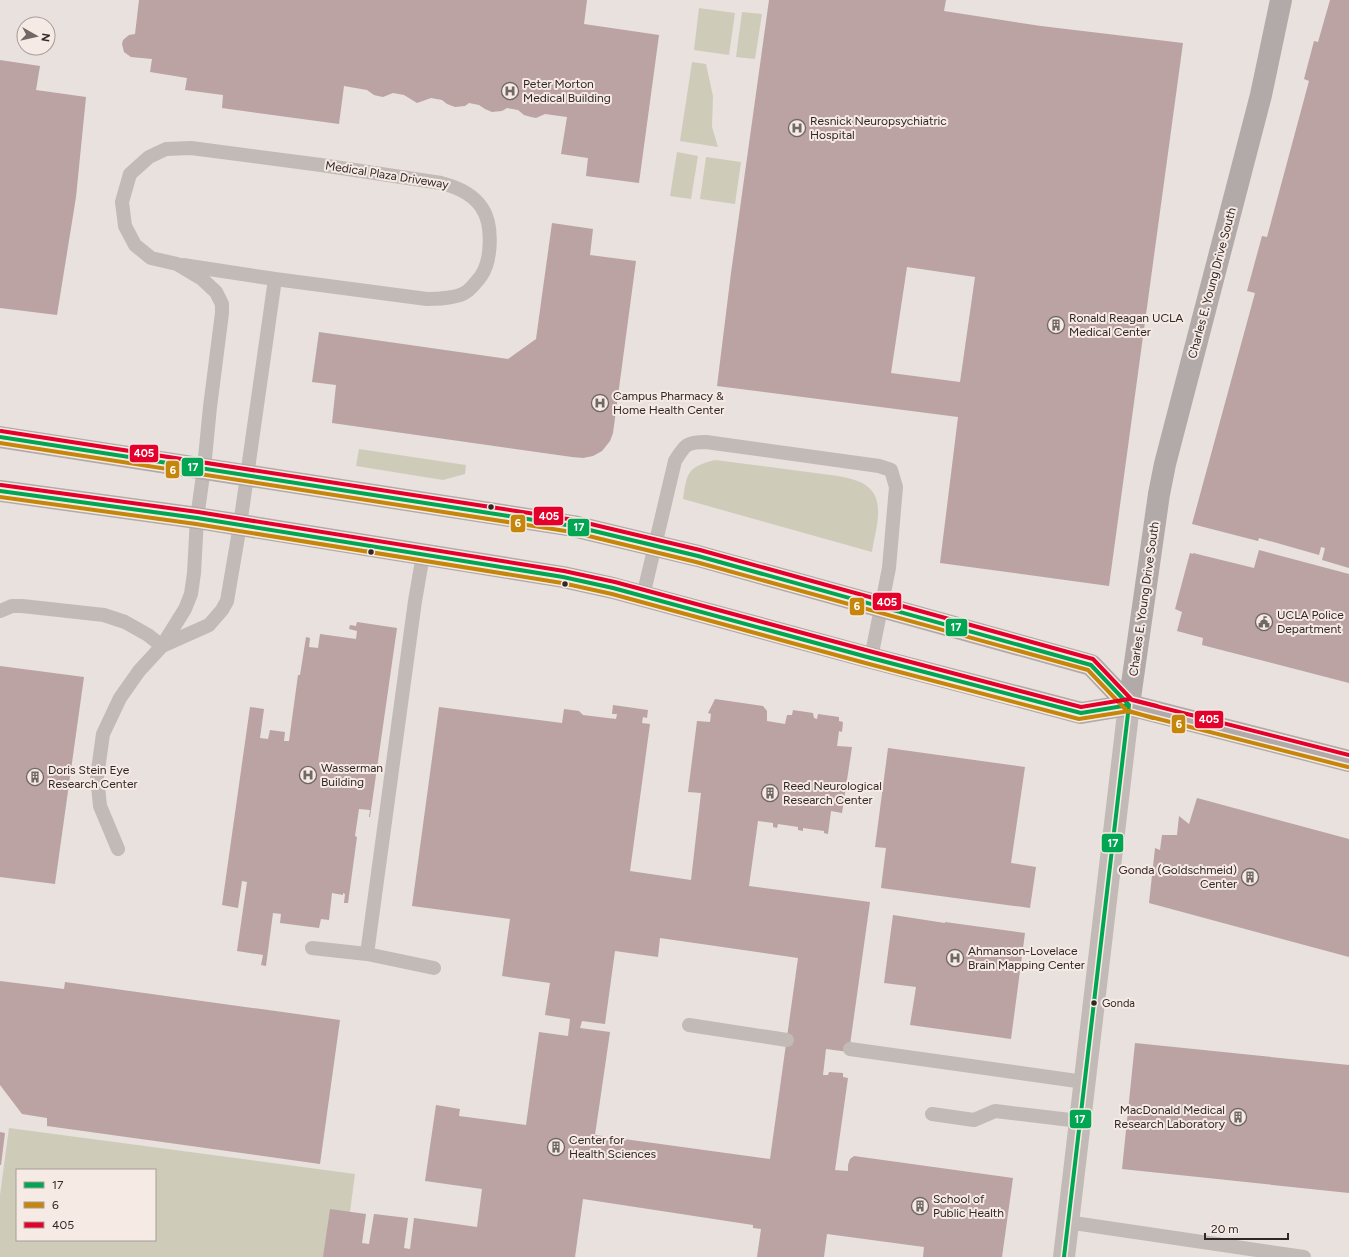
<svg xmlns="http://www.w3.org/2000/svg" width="1349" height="1257" viewBox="0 0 1349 1257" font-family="Figtree,sans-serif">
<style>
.green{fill:#ceccb9;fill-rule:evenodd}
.building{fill:#baa3a2;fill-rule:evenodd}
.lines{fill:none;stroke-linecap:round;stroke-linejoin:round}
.lane{stroke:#c2bab7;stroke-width:14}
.street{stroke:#c2bab7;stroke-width:22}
.secondary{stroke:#b2aaa8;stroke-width:22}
.bus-1-casing{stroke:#f6eae5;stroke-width:7}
.bus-2-casing{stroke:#f6eae5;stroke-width:7}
.bus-3-casing{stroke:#f6eae5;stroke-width:7}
.bus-1{stroke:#00a651;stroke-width:4}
.bus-2{stroke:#c6860a;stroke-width:4}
.bus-3{stroke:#e4002b;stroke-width:4}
.bus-dot{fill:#312726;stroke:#f6eae5;stroke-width:1.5}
.labels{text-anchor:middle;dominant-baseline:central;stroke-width:4;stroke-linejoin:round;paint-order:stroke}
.bus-label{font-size:11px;fill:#312726;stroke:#f6eae5;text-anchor:start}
.poi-label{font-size:12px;fill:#312726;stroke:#f6eae5;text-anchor:start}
.street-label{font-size:12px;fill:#312726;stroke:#f6eae5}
.line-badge{stroke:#f6eae5;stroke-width:1.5}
.badge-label{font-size:11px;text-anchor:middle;font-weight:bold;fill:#fff}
</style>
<rect width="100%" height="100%" fill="#e8e1de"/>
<path class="green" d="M699 8 735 13 729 55 694 50Z
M742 12 762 14 755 59 736 57Z
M692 62 706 64 713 96 712 127 718 147 680 141Z
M677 152 698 156 691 199 670 196Z
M706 157 741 162 735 204 700 199Z
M359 449 466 465 465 474 443 480 356 466Z
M715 460 838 476C848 478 860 480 868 487 886 501 875 532 872 552L683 499C687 473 687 467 715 460Z
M9 1128 355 1174 344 1257H0V1195ZM17 1170H155V1240H17Z"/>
<path class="building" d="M139 0H587L584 24 659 35 639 183 586 176 588 158 561 154 567 117 545 114 536 118 531 117 524 115 518 110 507 108 502 111 492 112 485 109 479 105 469 103 465 106 455 107 447 104 442 100 431 98 417 103 404 95 393 93 383 97 378 96 374 95 367 90 344 86 339 124 222 108 223 95 185 90 187 78 150 72 152 59 131 57 124 52 122 44 123 40 129 35 135 34Z
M769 0H946L944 11 1041 26 1183 43 1109 586 940 563 958 417 717 386 731 273ZM907 267 975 277 960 382 891 373Z
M1330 0H1349V568L1322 560 1325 548 1321 547 1319 555 1259 538 1258 541 1192 524 1255 293 1247 291 1262 236 1267 237 1309 81 1304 79 1314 41 1318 42Z
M0 60 40 66 36 90 86 97 76 197 57 315 0 308Z
M552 223 593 229 590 255 636 261 613 433 610 441 602 451 593 456 583 458 572 457 332 423 336 385 312 382 319 332 508 359 536 339Z
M1259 550 1349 574V683L1202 645 1203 638 1177 631 1182 612 1175 609 1190 553 1193 554V553L1254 568Z
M357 622 397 628 370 817H369L370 810 359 809 355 836 357 837 348 903H344L345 894 343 893V895L332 893 329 920 321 919 319 928 280 923 281 914 273 913 266 966 261 965 263 955 237 951 247 882 242 881 238 908 222 905 250 707 264 709 260 738 268 739 270 730 285 732 284 741H289L298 675H300L306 637 310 638 309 647 318 648 320 634 356 639 357 631 349 629 350 625 356 626Z
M0 666 84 677 55 884 0 877Z
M715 699 763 706 767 711V721L785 724 787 715H792L793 710 813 713 814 718 817 719 818 714 839 717V721L843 722 842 732 839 731 837 746 852 747 842 813 831 811 828 834 824 833V831L803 828V831L798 830V827L778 824 777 828 773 827V823L758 821 749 886 870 902 849 1052 826 1049 823 1075H828L829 1072 843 1073V1077L848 1078 835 1170 848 1171V1165L850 1159 854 1156 1013 1178 1002 1257H923L924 1247 827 1234 824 1257H757L761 1229 753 1228V1225L583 1199 575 1257H323L330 1209 366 1214 362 1243 369 1244 374 1214 408 1218 404 1248 410 1249 414 1218 477 1227 482 1189 425 1181 436 1105 460 1109 459 1116 526 1125 539 1032 568 1036 570 1019 545 1015 550 983 502 976 510 919 412 906 439 707 562 723 564 709 579 711 583 715 616 719 617 714H612L613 705 648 710 647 718 643 717 642 723 650 724 630 871 691 880 701 793 688 792 697 721 710 722 711 714 708 713ZM660 938 798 958 770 1159 595 1135 610 1032 580 1028 582 1021 605 1024 615 951 658 957Z
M888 748 1025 767 1011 863 1036 867 1030 908 881 888 886 848 875 847Z
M1197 798 1349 839V957L1149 903 1155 848 1160 850 1162 835H1177L1179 816 1189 824Z
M893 915 945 923V922L1025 933 1011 1039 910 1025 916 987 884 983Z
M0 981 64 989 65 982 340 1020 320 1164 47 1126V1118L22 1114 0 1085Z
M1135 1043 1349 1065V1193L1122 1169Z
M0 1132 5 1133 1 1165H0Z"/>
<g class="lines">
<path class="lane" d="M183 265 275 279
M423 555 415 601 367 954 434 968
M643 596 675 461C685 445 686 442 706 442L879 466 891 470 896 487 889 568 871 658
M0 611 12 606H22L104 615 125 622 148 635 162 646
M118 849 100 806 97 777 103 734 120 698 139 671 162 646 185 609 191 594 194 573 197 518 204 468 210 407 222 313V304L216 292 202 279 177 264 151 258 135 245 125 226 122 202 130 174 149 157 166 149 191 148 321 165 441 183C457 187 473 194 482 208 493 224 492 260 481 276 477 281 471 289 466 292 458 298 437 299 427 299L275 279 240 525 227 601 222 610 209 625 162 646
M312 948 367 954
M689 1025 787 1040
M850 1049 1084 1082
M932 1114 974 1120 995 1111 1079 1121
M1067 1222 1304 1257"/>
<path class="street" d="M1064 1257 1129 705"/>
<path class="secondary" d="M0 437 573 526 698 556 1091 665 1129 705
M0 491 197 518 563 577 613 588 871 658 1081 713 1129 705 1349 761
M1129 705 1159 494 1165 464 1261 95 1281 0"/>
<g class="bus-1-casing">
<path id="bus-1" d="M0 437 573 526 698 556 1091 665 1129 705
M0 491 197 518 563 577 613 588 871 658 1081 713 1129 705
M1064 1257 1129 705"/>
</g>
<g class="bus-2-casing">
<path id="bus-2" d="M0 443 572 532 696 562 1088 670 1127 711 1348 767
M0 497 196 524 562 583 612 594 869 664 1079 719 1129 711 1153 718"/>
</g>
<g class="bus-3-casing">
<path id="bus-3" d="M1 431 574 520 700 550 1093 659 1132 700 1349 755
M1 485 198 512 564 571 615 582 873 652 1081 707 1129 699 1157 706"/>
</g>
<use href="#bus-1" class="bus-1"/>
<use href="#bus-2" class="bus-2"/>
<use href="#bus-3" class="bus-3"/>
</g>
<defs>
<g id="hospital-ring" transform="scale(0.9)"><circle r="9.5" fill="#f6eae5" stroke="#716866" stroke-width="1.5"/><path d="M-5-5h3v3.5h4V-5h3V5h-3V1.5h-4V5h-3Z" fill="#716866"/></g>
<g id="building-ring" transform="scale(0.9)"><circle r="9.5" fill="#f6eae5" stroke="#716866" stroke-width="1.5"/><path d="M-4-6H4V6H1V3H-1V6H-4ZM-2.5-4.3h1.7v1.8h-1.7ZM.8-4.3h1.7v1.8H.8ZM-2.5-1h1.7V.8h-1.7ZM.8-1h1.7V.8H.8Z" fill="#716866"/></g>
<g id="civic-ring" transform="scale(0.9)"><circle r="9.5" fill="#f6eae5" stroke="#716866" stroke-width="1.5"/><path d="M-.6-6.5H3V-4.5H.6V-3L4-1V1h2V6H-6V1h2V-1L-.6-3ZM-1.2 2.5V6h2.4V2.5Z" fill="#716866"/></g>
</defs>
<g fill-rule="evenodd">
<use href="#hospital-ring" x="510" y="91"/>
<use href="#hospital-ring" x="797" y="128"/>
<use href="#building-ring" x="1056" y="325"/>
<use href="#hospital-ring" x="600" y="403"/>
<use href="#civic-ring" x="1264" y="622"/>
<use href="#hospital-ring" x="308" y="775"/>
<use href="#building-ring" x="35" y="777"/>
<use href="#building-ring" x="770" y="793"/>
<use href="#building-ring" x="1250" y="877"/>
<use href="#hospital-ring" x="955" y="958"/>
<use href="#building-ring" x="1238" y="1117"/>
<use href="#building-ring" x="556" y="1147"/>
<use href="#building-ring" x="920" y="1206"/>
</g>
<g class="bus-dot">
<circle cx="491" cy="507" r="3.5"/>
<circle cx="371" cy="552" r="3.5"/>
<circle cx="565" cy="584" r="3.5"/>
<circle cx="1094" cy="1003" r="3.5"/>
</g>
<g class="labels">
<g class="bus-label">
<text x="1102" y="1003">Gonda</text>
</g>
<g class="poi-label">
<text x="523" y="84">Peter Morton<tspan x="523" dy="14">Medical Building</tspan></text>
<text x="810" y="121">Resnick Neuropsychiatric<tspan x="810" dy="14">Hospital</tspan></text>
<text x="1069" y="318">Ronald Reagan UCLA<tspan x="1069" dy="14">Medical Center</tspan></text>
<text x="613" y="396">Campus Pharmacy &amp;<tspan x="613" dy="14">Home Health Center</tspan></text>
<text x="1277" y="615">UCLA Police<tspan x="1277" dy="14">Department</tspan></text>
<text x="321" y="768">Wasserman<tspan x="321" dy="14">Building</tspan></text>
<text x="48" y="770">Doris Stein Eye<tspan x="48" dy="14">Research Center</tspan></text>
<text x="783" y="786">Reed Neurological<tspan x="783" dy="14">Research Center</tspan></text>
<text x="1237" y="870" text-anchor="end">Gonda (Goldschmeid)<tspan x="1237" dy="14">Center</tspan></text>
<text x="968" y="951">Ahmanson-Lovelace<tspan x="968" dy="14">Brain Mapping Center</tspan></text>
<text x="1225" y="1110" text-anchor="end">MacDonald Medical<tspan x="1225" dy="14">Research Laboratory</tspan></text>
<text x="569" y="1140">Center for<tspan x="569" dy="14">Health Sciences</tspan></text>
<text x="933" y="1199">School of<tspan x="933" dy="14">Public Health</tspan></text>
</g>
<g class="street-label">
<text transform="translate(387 175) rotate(9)">Medical Plaza Driveway</text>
<text transform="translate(1212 283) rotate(-75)">Charles E. Young Drive South</text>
<text transform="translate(1144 599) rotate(-82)">Charles E. Young Drive South</text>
</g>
</g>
<g class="line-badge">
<rect x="129" y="444" width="30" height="19" rx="4" fill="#e4002b"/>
<rect x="181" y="457" width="23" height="20" rx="4" fill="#00a651"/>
<rect x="165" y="460" width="15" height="19" rx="4" fill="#c6860a"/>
<rect x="533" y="506" width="31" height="20" rx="4" fill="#e4002b"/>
<rect x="510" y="514" width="16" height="19" rx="4" fill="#c6860a"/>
<rect x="567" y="518" width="23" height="19" rx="4" fill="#00a651"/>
<rect x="872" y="592" width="30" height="19" rx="4" fill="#e4002b"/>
<rect x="849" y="597" width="16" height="19" rx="4" fill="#c6860a"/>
<rect x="945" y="618" width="23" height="19" rx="4" fill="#00a651"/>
<rect x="1194" y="710" width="30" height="19" rx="4" fill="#e4002b"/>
<rect x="1171" y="714" width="15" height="20" rx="4" fill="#c6860a"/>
<rect x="1101" y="833" width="23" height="20" rx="4" fill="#00a651"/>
<rect x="1069" y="1109" width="23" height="20" rx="4" fill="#00a651"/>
</g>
<g class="badge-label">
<text x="144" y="457">405</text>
<text x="193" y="471">17</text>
<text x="173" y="474">6</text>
<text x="549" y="520">405</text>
<text x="518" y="527">6</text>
<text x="579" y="531">17</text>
<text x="887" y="606">405</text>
<text x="857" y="610">6</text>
<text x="956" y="631">17</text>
<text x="1209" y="723">405</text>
<text x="1179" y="728">6</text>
<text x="1113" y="847">17</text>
<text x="1080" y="1123">17</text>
</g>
<rect x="16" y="1169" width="140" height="72" fill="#f6eae5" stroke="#a79c99"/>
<rect x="24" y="1182" width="20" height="6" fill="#00a651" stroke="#a79c99"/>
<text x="52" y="1189" font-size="12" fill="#312726">17</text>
<rect x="24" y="1202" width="20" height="6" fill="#c6860a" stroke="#a79c99"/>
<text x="52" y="1209" font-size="12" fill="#312726">6</text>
<rect x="24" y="1222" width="20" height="6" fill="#e4002b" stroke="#a79c99"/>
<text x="52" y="1229" font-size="12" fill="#312726">405</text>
<g transform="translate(36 36) rotate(98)"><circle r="19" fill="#f6eae5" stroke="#a79c99"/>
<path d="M0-3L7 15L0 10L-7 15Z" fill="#716866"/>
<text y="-6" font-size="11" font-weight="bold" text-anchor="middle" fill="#312726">N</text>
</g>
<path d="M1205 1233v6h83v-6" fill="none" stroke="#312726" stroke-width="2"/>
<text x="1211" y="1233" font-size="12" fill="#312726" stroke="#f6eae5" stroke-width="3" paint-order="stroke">20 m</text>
</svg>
